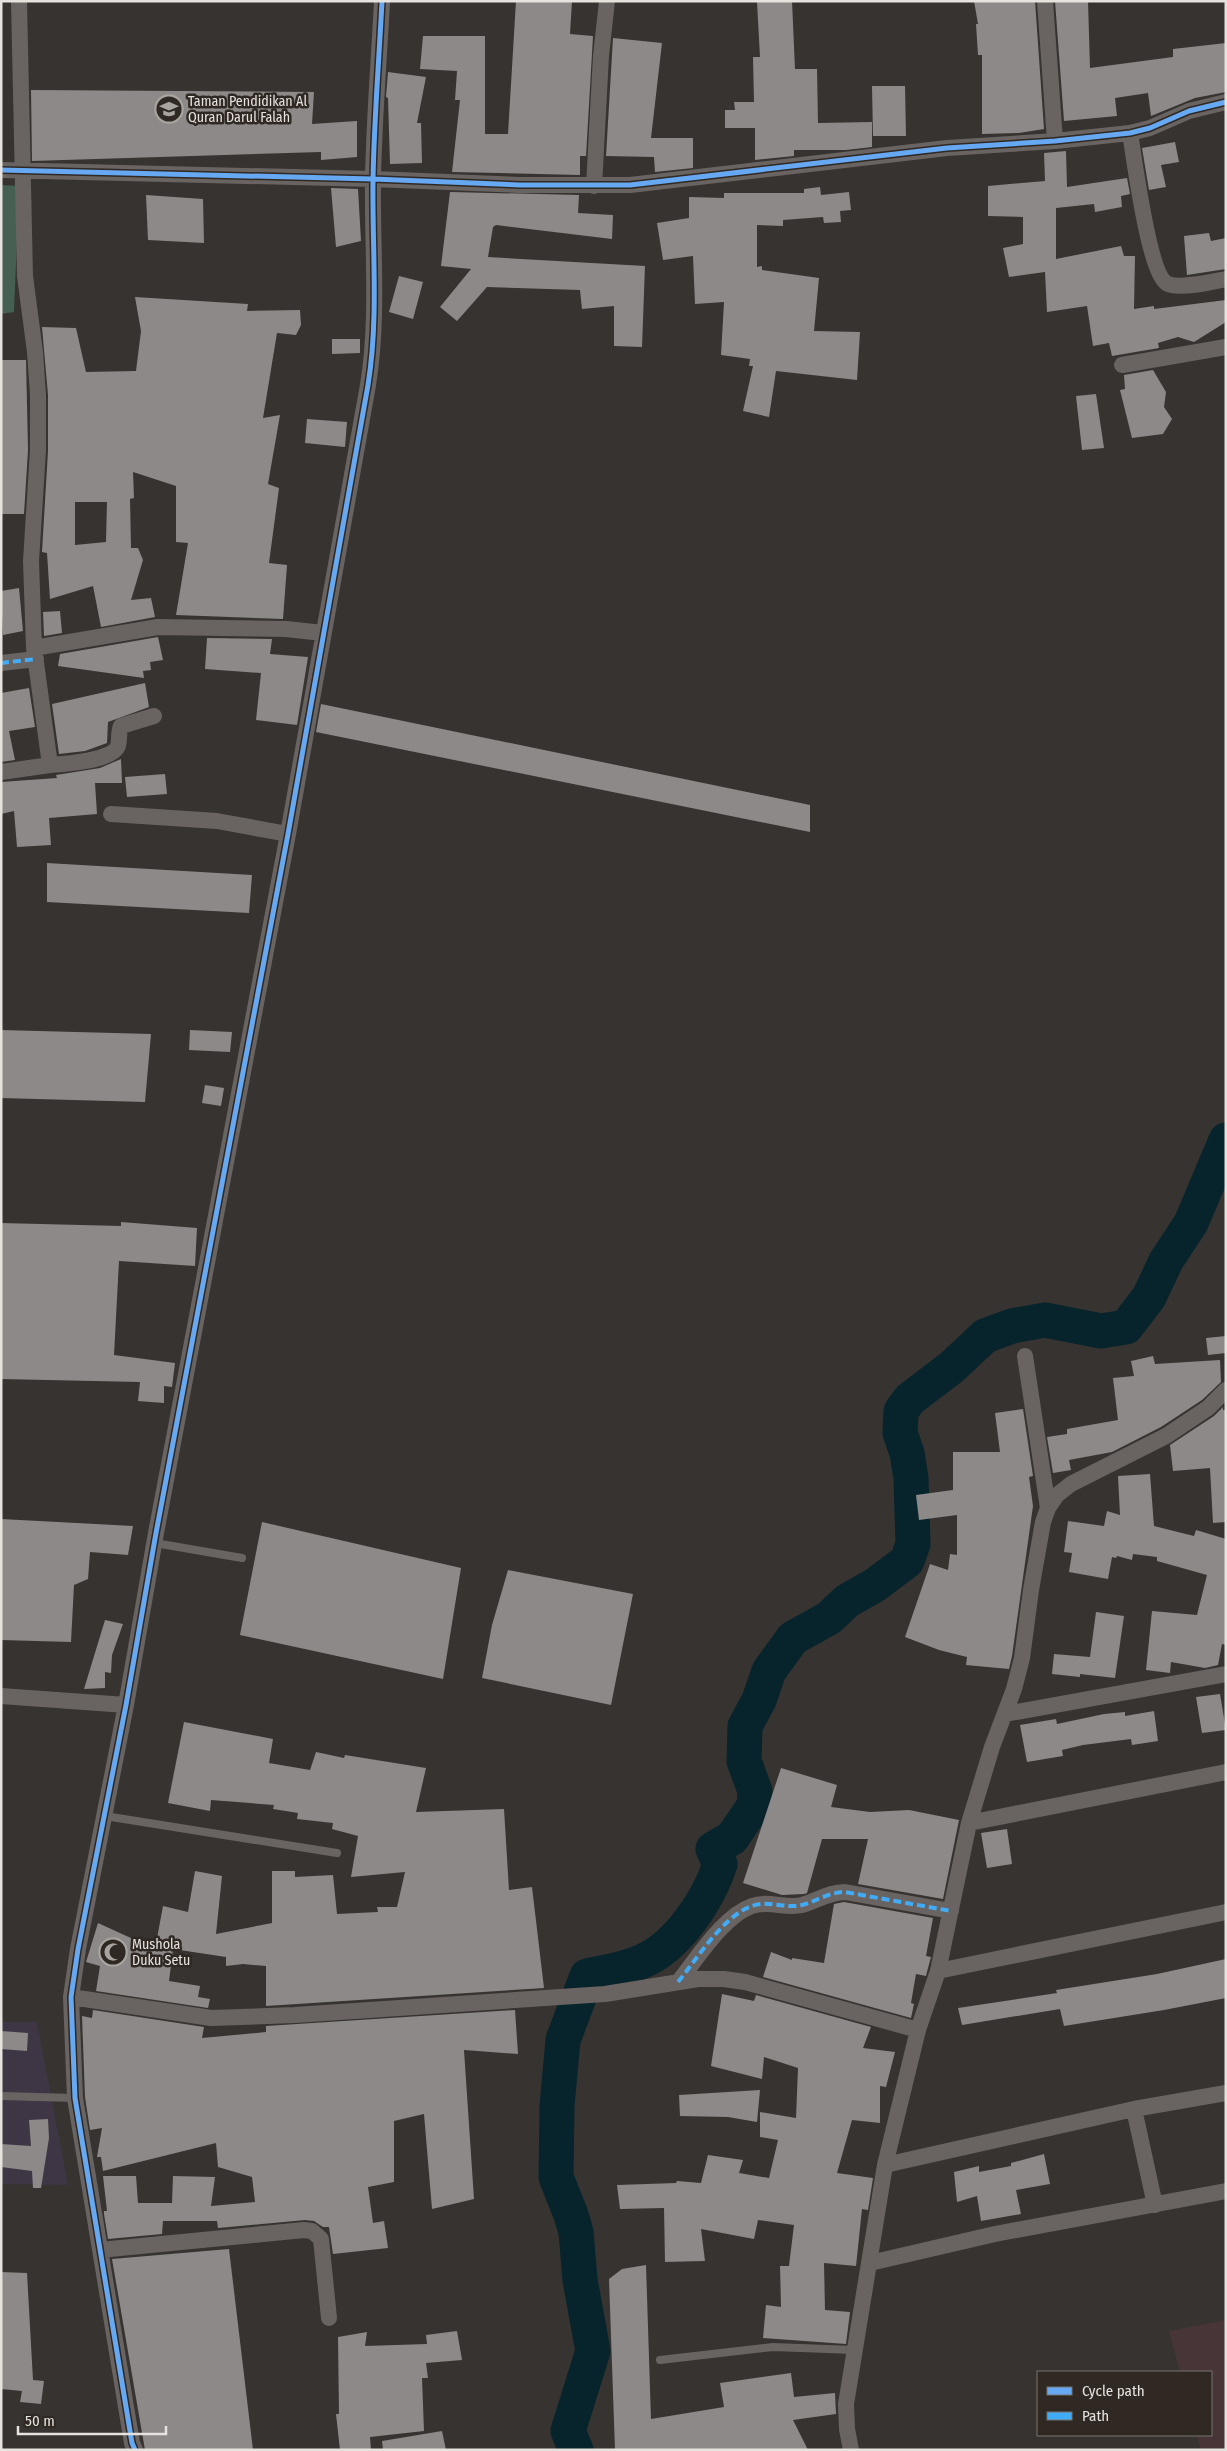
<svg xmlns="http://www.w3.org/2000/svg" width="1227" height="2451" viewBox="0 0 1227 2451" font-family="'Fira Sans Condensed',sans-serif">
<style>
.industrial{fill:#3f3645}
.medical{fill:#473538}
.green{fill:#455f53}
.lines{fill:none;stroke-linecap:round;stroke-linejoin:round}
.river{stroke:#07242c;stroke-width:35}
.building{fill:#8c8988;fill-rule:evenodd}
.lane{stroke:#696461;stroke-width:8}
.street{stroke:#696461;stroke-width:16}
.quiet{stroke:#42abf6;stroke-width:4;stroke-dasharray:8 4;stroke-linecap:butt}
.cycleway-casing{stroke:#2f2823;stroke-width:8}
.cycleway{stroke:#66a8f1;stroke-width:5}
.labels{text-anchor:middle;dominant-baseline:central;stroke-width:5;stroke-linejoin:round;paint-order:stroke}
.poi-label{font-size:14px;fill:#e6e2de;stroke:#2f2823;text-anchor:start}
</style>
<rect width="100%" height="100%" fill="#363330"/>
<path class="industrial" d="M1 2022H37L68 2185 1 2184Z"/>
<path class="medical" d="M1226 2320V2450H1201L1197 2435H1211V2372H1180L1169 2331Z"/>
<path class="green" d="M1 185 19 186 14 312 1 314Z"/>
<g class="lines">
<path class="river" d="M576 2450 568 2431 593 2351 580 2280 576 2232 571 2215 556 2177 557 2106 563 2040 587 1976C605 1972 626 1969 643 1961 678 1946 709 1899 720 1864L713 1849 732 1838 754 1806 755 1791 744 1761 745 1726 759 1700 769 1671 793 1638 829 1618 847 1601 875 1585 907 1561 913 1544 911 1478 907 1453 900 1433 901 1411 910 1399 952 1367 985 1336 1012 1326 1045 1320 1101 1331 1126 1327 1149 1297 1166 1261 1191 1223 1226 1140"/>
</g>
<path class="building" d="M516 1H572L570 34 593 36 586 156H580V175L452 172 460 100H455L457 71 420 69 423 36H485V134H508Z
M792 1 795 69H817L818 123 872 122V147L846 150H794V156L755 160V128H725V110H735L734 102H754L753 57H760L757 2Z
M974 1H1035L1044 129 1019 133 982 134V55H978L976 24H978Z
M1055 1H1088L1090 68 1173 57V49L1226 43V92L1195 98 1151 116 1148 93 1115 98 1117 116 1064 121Z
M613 38 662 43 651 138H693V168L655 172 654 157 606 156Z
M388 72 426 77 417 123H421L422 163 390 164 388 98 386 97Z
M872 86H905L906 136H873Z
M31 90 314 92 312 124 357 121V157L321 160V152L32 161Z
M1175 142 1179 162 1161 165 1166 187 1149 190 1142 148Z
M1066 151 1067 187 1127 178 1130 194 1121 196 1122 207 1095 212 1094 204 1056 208V259L1121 246 1124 256H1135L1134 309 1154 306V309L1226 300V322L1194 342 1178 337 1158 343 1159 348 1112 356 1109 343 1093 346 1087 306 1047 312 1045 272 1009 277 1003 248 1023 244V217L988 216V186L1045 181 1044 153Z
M820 187 821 195 849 192 851 210 840 211 841 222 824 223 823 217 783 220V226L757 225V267L762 266V270L819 278 814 331 860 332 857 380 776 371 769 417 743 411 753 366H749L750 359 721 355 724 302 695 304 693 256 663 260 657 223 689 218V197L724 198V193H804V189Z
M331 188 358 189 361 241 336 247Z
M450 192 579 195 578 213 613 215 612 239 496 225 493 227 488 257 645 266 642 347 614 346V306L582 309 580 290 487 287 457 321 440 307 471 269 441 266Z
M146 195 203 199 204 243 148 240Z
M1209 233 1211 241 1226 238V269L1187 275 1184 236Z
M399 276 423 282 413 319 389 312Z
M135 297 248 304 247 311 300 310 301 325 296 335 277 333 263 418 280 415 268 484 279 488 269 563 287 565 283 619 176 615 188 543 176 542V486L133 472 134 498 130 499 131 548H138L143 560 131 600 151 598 155 617 101 627 93 586 50 599 47 553 42 552 48 451V395L42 327 76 328 86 372 136 371 141 331ZM75 502H107L106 542 75 545Z
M332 339H360V353L332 354Z
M1 360H26L28 450 24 514H1Z
M1153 370 1166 392 1164 407 1172 419 1163 434 1132 438 1120 390 1125 389 1124 375Z
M1096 394 1104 448 1082 450 1076 396Z
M307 419 347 422 345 447 305 443Z
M19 588 23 631 3 635 1 591Z
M60 611 62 633 44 636 43 612Z
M158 637 163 660 150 662 151 670 143 671 144 678 58 666 60 654Z
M207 638 272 639 270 654 308 657 297 725 256 720 261 673 205 669Z
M145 683 149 707 108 722 107 743 85 751 59 754 52 704Z
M29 688 35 727 9 731 15 760 1 762V693Z
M321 704 810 805V832L316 732Z
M121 759 122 783H95L97 814 49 818 51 845 17 847 14 811 1 814V782L57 778 56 775 100 768Z
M165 774 167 794 127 797 125 777Z
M47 863 252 875 249 913 47 902Z
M1 1030 151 1034 145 1102 1 1098Z
M190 1030 232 1032 230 1052 189 1050Z
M205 1085 224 1088 221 1106 202 1103Z
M121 1222 197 1228 195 1266 119 1261 114 1355 175 1363 172 1387 164 1386V1403L138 1401 140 1382 1 1379V1223L121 1226Z
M1226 1336V1353L1208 1355 1206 1338Z
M1153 1356 1155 1364 1220 1360 1221 1382 1202 1400 1161 1427 1112 1452 1069 1460 1071 1470 1053 1473 1047 1437 1067 1434V1429L1118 1420 1113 1378 1134 1376 1131 1361Z
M1223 1407V1410H1226V1522L1213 1523 1210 1468 1173 1471 1170 1445 1214 1416Z
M1023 1409 1033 1476 1029 1477 1033 1506 1012 1656 1009 1669 966 1665 967 1657 939 1650 905 1637 930 1564 948 1570 950 1554 957 1555V1515L919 1520 916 1495 953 1490V1452H1000L995 1413Z
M1150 1474 1154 1526 1194 1536 1196 1530 1226 1539V1645L1222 1644 1218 1665 1205 1668 1171 1662 1170 1673 1146 1670 1152 1611 1197 1615 1207 1575 1157 1561V1557L1133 1554 1132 1560 1117 1556 1116 1558 1112 1557 1108 1579 1069 1572 1072 1553 1064 1552 1068 1521 1104 1526 1107 1511 1120 1515 1118 1476Z
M1 1519 133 1526 128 1555 90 1552 88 1579 74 1585 71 1642 1 1640Z
M262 1522 461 1568 443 1679 240 1635Z
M508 1570 633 1594 611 1705 482 1678 492 1625Z
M1096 1612 1124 1616 1115 1678 1080 1674V1677L1052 1674 1054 1654 1090 1657Z
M105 1620 123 1624 112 1655 111 1673 105 1672V1688L84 1689Z
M1220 1694 1226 1730 1202 1733 1196 1697Z
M1154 1711 1158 1741 1132 1745 1131 1739 1083 1745 1062 1750 1063 1756 1027 1762 1020 1725 1056 1719 1057 1724 1104 1714 1125 1712V1716Z
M184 1722 273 1739 269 1763 310 1770 316 1752 344 1758 345 1755 426 1768 416 1812 504 1809 509 1890 532 1887 544 1988 266 2006V1966L243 1964 226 1966V1957L173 1949 169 1981 200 1986 198 1997 210 1999 208 2008 96 1991 100 1966 86 1962 98 1923 155 1949 163 1906 188 1912 195 1871 222 1876 216 1934 272 1923V1871H295V1877L333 1875 337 1914 378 1912 377 1907H397L405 1872 351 1877 358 1836 332 1829 333 1823 297 1819 298 1813 273 1809 274 1805 211 1800 210 1811 168 1803Z
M781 1768 837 1785 831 1807 870 1812 909 1810 959 1820 943 1899 858 1884 868 1839H822L807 1893 804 1894 782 1895 743 1883Z
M1007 1829 1012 1864 987 1868 981 1833Z
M844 1902 933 1918 926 1956 931 1957 928 1968 926 1976 916 1974 911 2003 914 2004 911 2018 763 1977 771 1952 792 1960V1958L824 1963 834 1904Z
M1226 1959V1998L1164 2010 1064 2026 1060 2009 962 2025 958 2008 1057 1993 1056 1990 1157 1974Z
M722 1994 754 2001 756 1995 871 2027 863 2048 895 2052 886 2087 880 2086V2123L852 2120 837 2173 873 2178 868 2210 862 2209 856 2266 824 2263 825 2310 850 2312 846 2344 763 2338 766 2305 781 2307 780 2266H789L794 2225 758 2220 754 2239 701 2229 705 2261 665 2262 664 2208 620 2209 617 2185 676 2183 677 2181 701 2183 708 2155 743 2160 739 2173 769 2178 778 2140 760 2137V2112L796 2118 798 2068 764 2057 762 2079 711 2066Z
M93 2010 204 2027 202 2038 266 2032V2026L515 2010 518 2054 464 2050 474 2199 432 2209 424 2114 394 2121V2182L368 2187 373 2223 384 2221 388 2248 333 2254 329 2227H323L314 2221 305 2220 218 2228 217 2221H163L162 2234 108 2239 104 2214V2211H107L103 2176H136L138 2203H172L173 2176 215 2177 211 2206 255 2202 252 2177 218 2167 216 2143 103 2171 101 2157H97L102 2128 90 2130 85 2097 82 2016 92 2018Z
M1 2031 28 2033 27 2051 1 2049Z
M760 2090 757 2122 728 2117 680 2116 679 2095Z
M48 2119 49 2138 41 2188H33L32 2171 1 2167V2144L31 2146 29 2120Z
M1044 2154 1050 2184 1016 2190 1021 2214 981 2221 977 2196 957 2202 954 2172 979 2166V2172L1011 2166V2163Z
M229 2249 253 2450H145L112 2259Z
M646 2265 651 2419 724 2407 720 2383 791 2373 794 2397 835 2393 836 2414 793 2420 808 2450H615L609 2279 622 2269Z
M1 2272 27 2273 33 2380 44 2381 41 2404 20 2402 22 2391 1 2389Z
M457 2331 462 2360 426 2363 428 2378H422L424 2431 370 2437 371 2450H340L336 2414H339L338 2337 367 2332 365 2346 427 2344 426 2335Z
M442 2431 446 2450H383L382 2441Z"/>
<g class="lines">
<path class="lane" d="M155 1543 242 1558
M105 1816 337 1853
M1 2096 75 2098
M660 2360 773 2347 854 2350"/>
<path class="street" d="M19 1 25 276 35 352 38 395V450L31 561 34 648 50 765C63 764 113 761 118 746 120 739 118 733 121 726L154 716
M1045 1 1055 141
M1130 133C1134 157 1149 276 1168 284 1182 289 1211 282 1226 279
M1 170 373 179 520 185H630L947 148 1055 141 1130 133 1150 128 1189 111 1226 102
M594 186 601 56 607 1
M1122 365 1226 347
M34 648 158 627 286 629 323 633
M1 663 36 659
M1 772 50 765
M111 814 217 821 288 834
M1025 1356 1048 1508
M1 1696 126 1705
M1005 1714 1226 1674
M969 1823 1226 1772
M938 1971 1226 1912
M678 1982C697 1959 723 1916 752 1906 768 1900 786 1909 802 1905 817 1901 829 1892 845 1892L951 1911
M71 1997 211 2018 295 2015 605 1994 698 1979H724L745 1982 918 2030
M1134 2109 1155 2205
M885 2165 1134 2109 1226 2093
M100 2250 304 2230 312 2231 321 2239 329 2318
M870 2263 995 2234 1226 2191
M135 2450 132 2443 75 2098 71 1997 78 1949 126 1705 156 1533 288 834 368 385C379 317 372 248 373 180 374 120 379 61 382 1
M851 2450 847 2429 846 2404 885 2165 918 2030 938 1971 969 1823 992 1747 1014 1689 1022 1658 1031 1590 1043 1522 1048 1508 1057 1495 1071 1484 1166 1436 1208 1408 1226 1390"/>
<path class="quiet" d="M1 663 36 659
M678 1982C697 1959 723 1916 752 1906 768 1900 786 1909 802 1905 817 1901 829 1892 845 1892L951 1911"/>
<g class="cycleway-casing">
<path id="cycleway" d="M1 170 373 179 520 185H630L947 148 1055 141 1130 133 1150 128 1189 111 1226 102
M135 2450 132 2443 75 2098 71 1997 78 1949 126 1705 156 1533 288 834 368 385C379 317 372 248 373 180 374 120 379 61 382 1"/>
</g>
<use href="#cycleway" class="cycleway"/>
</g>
<defs>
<g id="school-ring" transform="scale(1.4375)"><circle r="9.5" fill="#2f2823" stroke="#a8a5a1" stroke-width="1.5"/><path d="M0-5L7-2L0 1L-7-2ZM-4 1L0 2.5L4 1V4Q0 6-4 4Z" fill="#a8a5a1"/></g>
<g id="mosque-ring" transform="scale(1.4375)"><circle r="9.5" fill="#2f2823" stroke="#a8a5a1" stroke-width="1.5"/><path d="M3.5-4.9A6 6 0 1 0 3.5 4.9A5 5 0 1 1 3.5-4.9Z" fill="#a8a5a1"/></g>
</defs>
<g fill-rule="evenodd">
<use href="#school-ring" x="169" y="109"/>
<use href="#mosque-ring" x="113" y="1952"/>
</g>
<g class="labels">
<g class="poi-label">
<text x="188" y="101">Taman Pendidikan Al<tspan x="188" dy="16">Quran Darul Falah</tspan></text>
<text x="132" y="1944">Mushola<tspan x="132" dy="16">Duku Setu</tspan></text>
</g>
</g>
<rect width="1227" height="2451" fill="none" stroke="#e6e2de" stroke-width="5"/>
<rect x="1037" y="2371" width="175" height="65" fill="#2f2823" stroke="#78726e"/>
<rect x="1047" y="2387" width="25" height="8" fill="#66a8f1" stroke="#78726e"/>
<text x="1082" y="2396" font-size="15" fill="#e6e2de">Cycle path</text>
<rect x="1047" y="2412" width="25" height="8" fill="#42abf6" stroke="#78726e"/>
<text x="1082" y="2421" font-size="15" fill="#e6e2de">Path</text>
<path d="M18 2426v8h148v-8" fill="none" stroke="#e6e2de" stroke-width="2.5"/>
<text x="25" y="2426" font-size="15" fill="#e6e2de" stroke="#2f2823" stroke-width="4" paint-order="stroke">50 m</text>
</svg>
